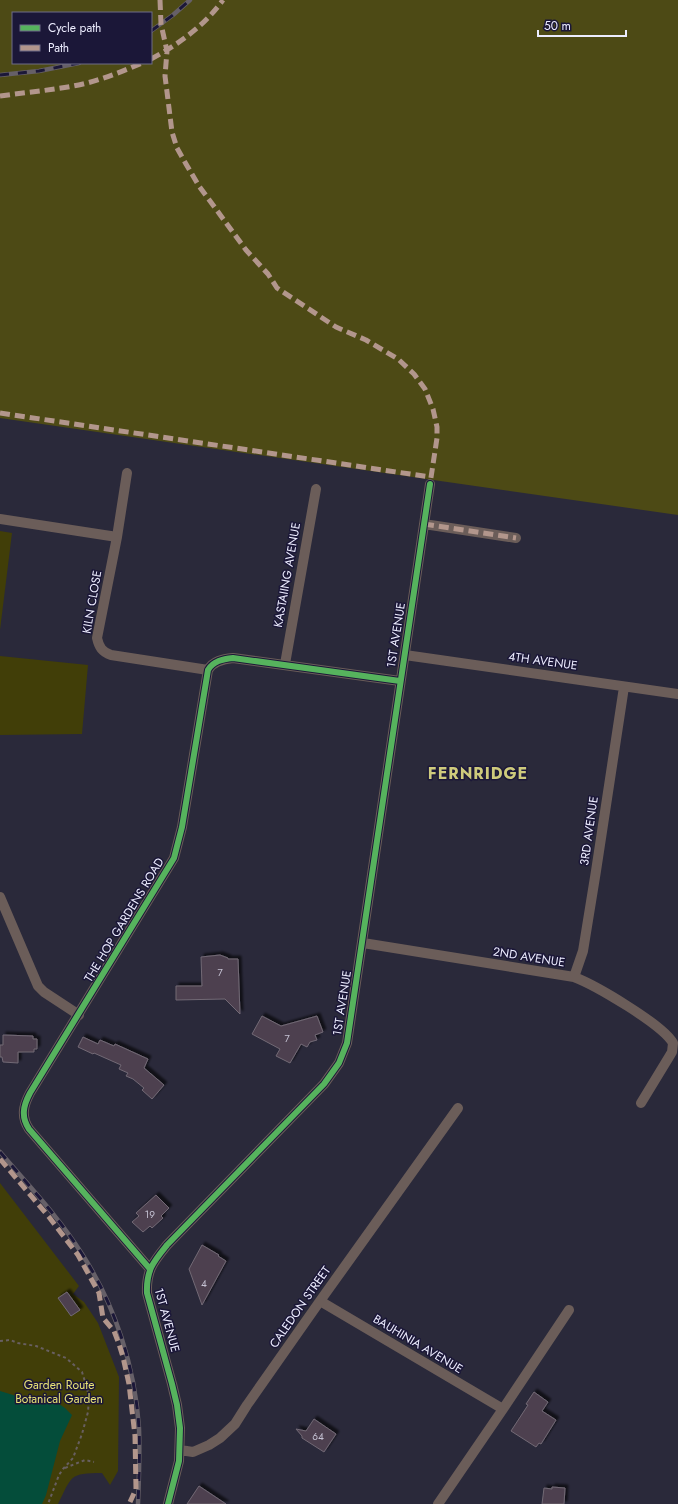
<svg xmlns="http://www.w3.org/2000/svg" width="678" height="1504" viewBox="0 0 678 1504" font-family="Jost,sans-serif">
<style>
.green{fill:#413e08}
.forest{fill:#4d4a15;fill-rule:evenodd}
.water{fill:#044d3a}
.building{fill:#4d414f;stroke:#726975;filter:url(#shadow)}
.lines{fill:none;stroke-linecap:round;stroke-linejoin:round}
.path{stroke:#685f60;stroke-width:2;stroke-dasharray:3 3;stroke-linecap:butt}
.minor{stroke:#6b5d59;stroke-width:10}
.rail-casing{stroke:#666068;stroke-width:4.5}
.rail{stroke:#1b1738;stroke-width:3;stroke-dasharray:9;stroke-linecap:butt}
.quiet{stroke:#b2968c;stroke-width:5;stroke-dasharray:10 5;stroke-linecap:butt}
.cycleway-casing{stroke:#1b1738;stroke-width:8}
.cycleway{stroke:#56b35d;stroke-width:6}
.labels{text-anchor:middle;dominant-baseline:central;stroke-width:3;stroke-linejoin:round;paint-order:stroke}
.number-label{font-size:10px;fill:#c4c1d2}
.street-label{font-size:12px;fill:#ececfe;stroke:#1b1738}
.park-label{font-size:12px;fill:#e8e275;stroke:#1b1738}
.district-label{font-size:16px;font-weight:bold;letter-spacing:1px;fill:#ceca7c;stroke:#1b1738}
</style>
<defs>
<filter id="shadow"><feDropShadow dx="3" dy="-3" stdDeviation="1" flood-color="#0009"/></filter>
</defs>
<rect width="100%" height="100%" fill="#2a293a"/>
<path class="green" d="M0 531 12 533 0 630Z
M0 656 88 665 82 734 0 735Z
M0 1183 79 1286 73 1294 84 1302 98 1323 119 1377 118 1471 110 1485 102 1473C69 1473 72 1476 58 1504H0Z"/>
<path class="forest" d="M0 0H678V515L0 418ZM13 13H151V63H13Z"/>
<path class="water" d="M0 1391 26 1399H52L65 1408 72 1415 60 1441 46 1495 42 1504H0Z"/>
<path class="building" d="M220 955 228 958V959H238L240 1014 225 999 176 1000V986H202L201 957Z
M262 1016 281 1026 317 1016 323 1032 315 1035 317 1040 310 1042 307 1047 301 1044 290 1063 276 1056 280 1049 252 1034Z
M3 1035 33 1036V1039H37V1049H34V1052H18V1063L3 1062 2 1057H0V1045H3Z
M83 1037 98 1044 100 1040 114 1046 115 1044 148 1059 144 1068 164 1085 152 1099 142 1090 144 1088 133 1079 126 1076 128 1073 119 1069 121 1065 94 1053 93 1054 78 1047Z
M156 1195 169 1208 161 1216 163 1218 152 1228 150 1226 143 1232 132 1222 139 1216 136 1213Z
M202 1245 219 1255 218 1256 226 1261 202 1305 189 1269Z
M67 1292 80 1310 71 1316 58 1298Z
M534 1392 548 1402 542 1411 556 1420 541 1444 539 1443 536 1447 511 1431 528 1405 526 1404Z
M314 1419 336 1434 324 1452 302 1438V1436L296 1429 306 1431Z
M199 1486 226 1504H187Z
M552 1487 565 1488 564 1504H542L544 1488 552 1489Z"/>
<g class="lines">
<path class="path" d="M0 1341 10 1340 18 1343 36 1346 66 1358 82 1372 87 1388 89 1398 88 1412 82 1434 73 1458 63 1469 59 1475 48 1504
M65 1468 85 1460 94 1462"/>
<path class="minor" d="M127 473 117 537 97 638C99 647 102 652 111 655L208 670
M0 519 117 537
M424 524 516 538
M405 655 678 694
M285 664 316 489
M0 897 38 986 44 992 79 1015
M363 943 574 977C595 985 662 1024 673 1043L672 1052 669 1057 641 1103
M574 977 583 951 596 871 624 687
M150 1269 29 1129C21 1117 23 1106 30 1093L174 858 182 827 208 670C213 661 223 659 233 658L400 681
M320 1301 503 1409
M180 1450 193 1452 209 1445 220 1438 235 1424 247 1405 320 1301 458 1108
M168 1504 179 1461 180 1428 177 1405 172 1384 147 1293C146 1270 154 1261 167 1245L324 1084 339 1063 347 1043 430 484
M438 1504 503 1409 569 1310"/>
<g class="rail-casing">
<path id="rail" d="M151 31 173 15 190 0
M0 75 39 71 79 63
M0 1152C28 1185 59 1217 82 1254 115 1305 135 1367 139 1428 140 1453 139 1479 138 1504"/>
</g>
<use href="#rail" class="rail"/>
<path class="quiet" d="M160 0 161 24 167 51 165 76 172 132 177 148 186 164 199 186 246 250 268 274 277 288 336 327 366 340 398 359 414 374 425 389 433 409 437 427V438L430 484
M151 59C179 44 204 26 223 0
M0 96C28 92 56 90 83 84 104 79 123 71 142 63
M0 413 430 477
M424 524 516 538
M0 1159 49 1217 78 1255 99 1293 103 1318 114 1331 119 1344 123 1357 129 1384 135 1436 136 1489 130 1502"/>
<g class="cycleway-casing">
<path id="cycleway" d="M150 1269 29 1129C21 1117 23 1106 30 1093L174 858 182 827 208 670C213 661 223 659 233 658L400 681
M168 1504 179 1461 180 1428 177 1405 172 1384 147 1293C146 1270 154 1261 167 1245L324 1084 339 1063 347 1043 430 484"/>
</g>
<use href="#cycleway" class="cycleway"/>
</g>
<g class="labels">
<g class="number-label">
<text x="220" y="972">7</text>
<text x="287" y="1038">7</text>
<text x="150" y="1214">19</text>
<text x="204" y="1283">4</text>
<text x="318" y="1436">64</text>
</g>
<g class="street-label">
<text transform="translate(287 575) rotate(-80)">KASTAIING AVENUE</text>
<text transform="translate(92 602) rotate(-80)">KILN CLOSE</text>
<text transform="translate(396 635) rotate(-81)">1ST AVENUE</text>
<text transform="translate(543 661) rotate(8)">4TH AVENUE</text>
<text transform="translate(589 831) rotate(-82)">3RD AVENUE</text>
<text transform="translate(124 920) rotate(-59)">THE HOP GARDENS ROAD</text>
<text transform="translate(529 957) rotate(9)">2ND AVENUE</text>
<text transform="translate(342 1003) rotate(-81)">1ST AVENUE</text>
<text transform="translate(300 1307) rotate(-55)">CALEDON STREET</text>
<text transform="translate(167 1320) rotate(75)">1ST AVENUE</text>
<text transform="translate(418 1344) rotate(31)">BAUHINIA AVENUE</text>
</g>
<g class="park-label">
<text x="59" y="1385">Garden Route<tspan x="59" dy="14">Botanical Garden</tspan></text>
</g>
<g class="district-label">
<text x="478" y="773">FERNRIDGE</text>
</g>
</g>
<rect x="12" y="12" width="140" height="52" fill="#1b1738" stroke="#6f6c87"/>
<rect x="20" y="25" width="20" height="6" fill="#56b35d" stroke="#6f6c87"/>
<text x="48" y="32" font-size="12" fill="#ececfe">Cycle path</text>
<rect x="20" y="45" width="20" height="6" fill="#b2968c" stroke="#6f6c87"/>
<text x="48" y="52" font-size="12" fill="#ececfe">Path</text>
<path d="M538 30v6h88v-6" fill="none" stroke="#ececfe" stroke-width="2"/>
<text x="544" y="30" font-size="12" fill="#ececfe" stroke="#1b1738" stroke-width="3" paint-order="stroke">50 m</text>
</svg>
